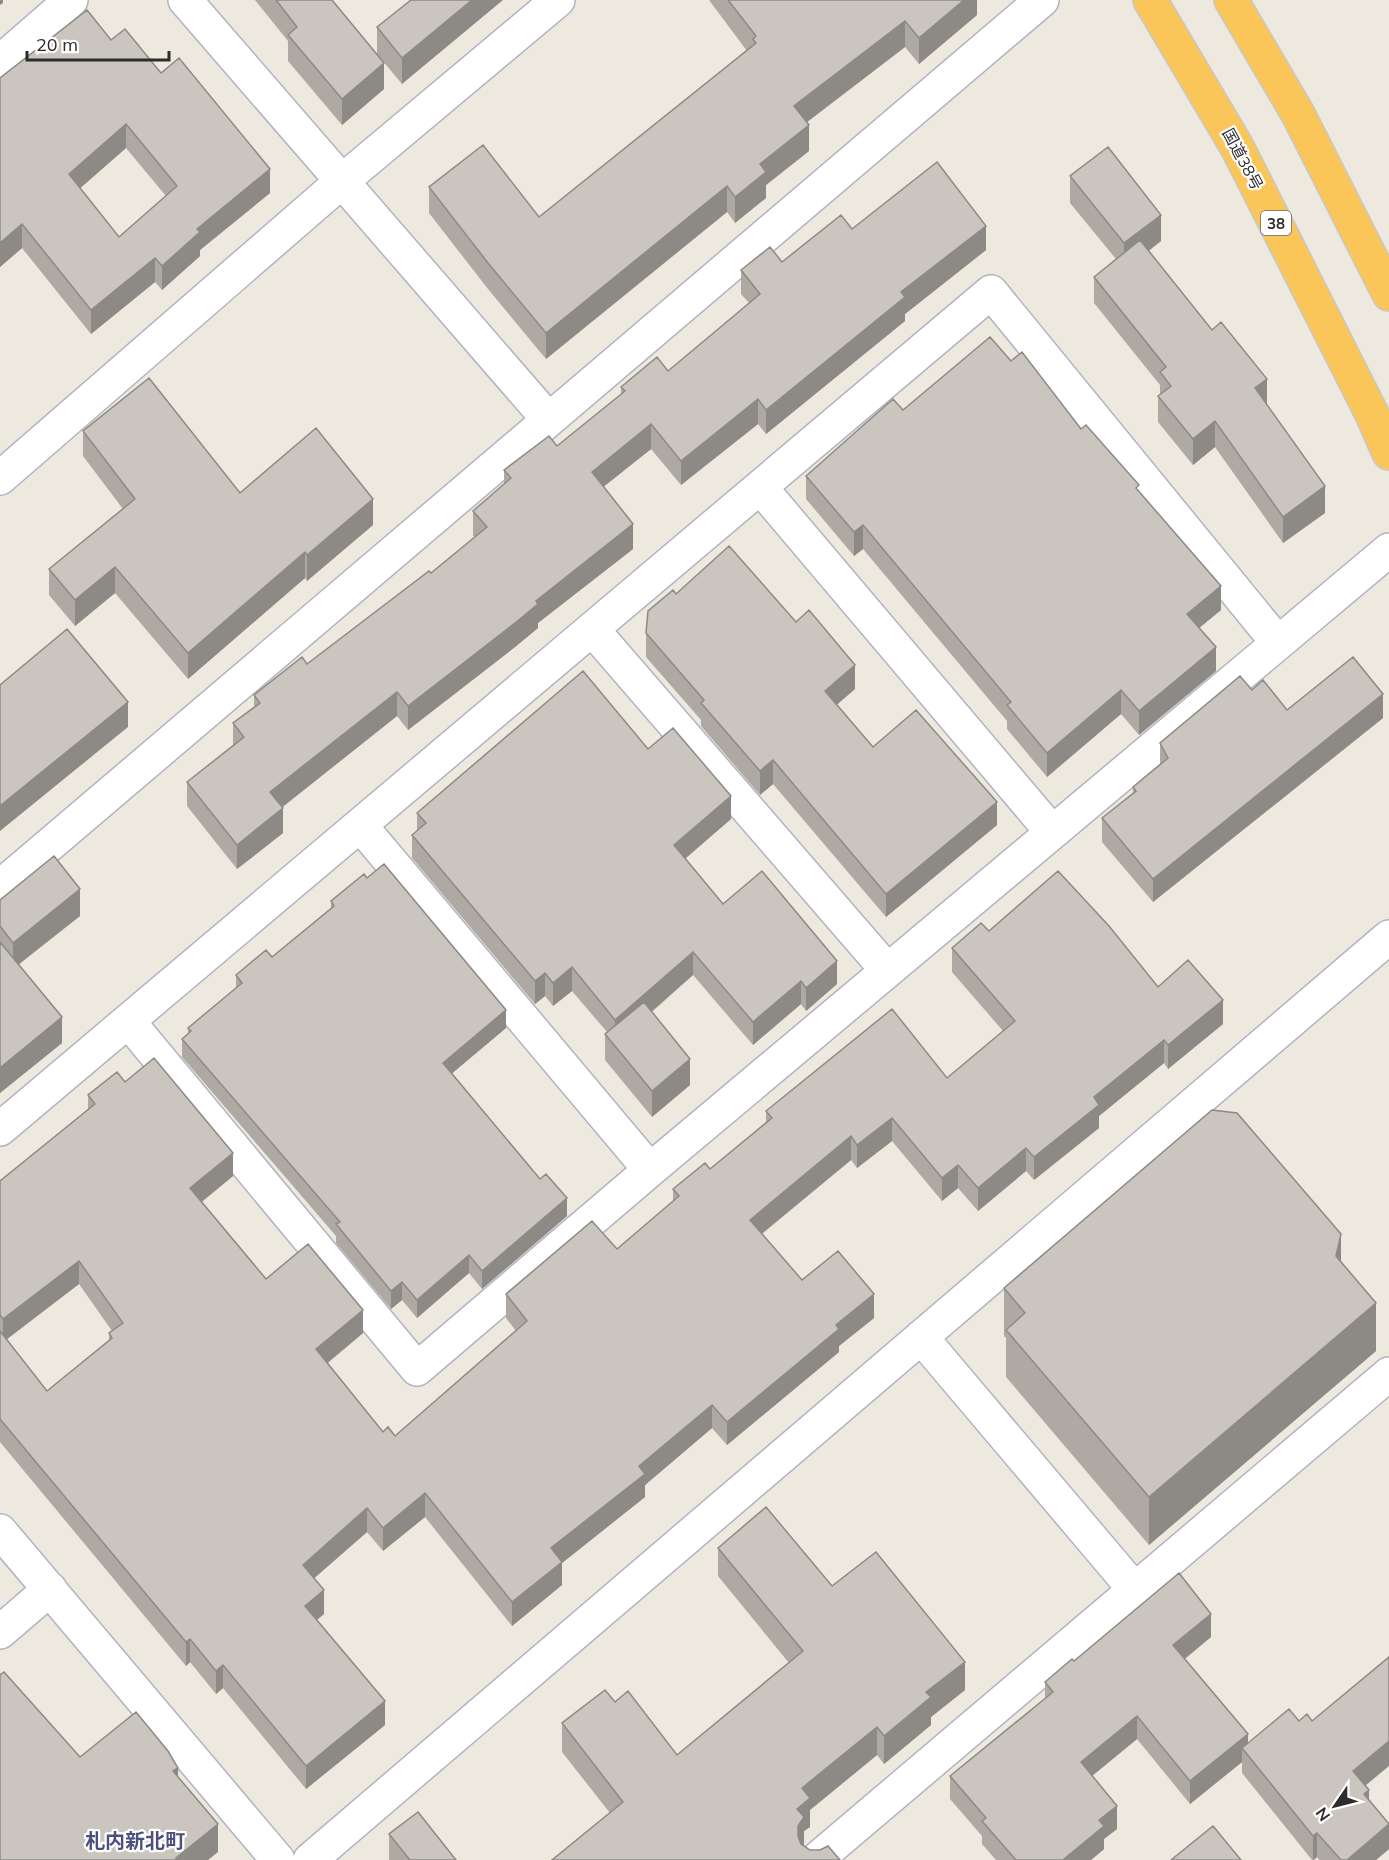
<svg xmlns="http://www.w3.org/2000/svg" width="1389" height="1860" viewBox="0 0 1389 1860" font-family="Mulish,'Noto Sans JP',sans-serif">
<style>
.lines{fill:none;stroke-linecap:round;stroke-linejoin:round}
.minor-casing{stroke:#b2b3c0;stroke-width:36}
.trunk-casing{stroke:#c8c8c8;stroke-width:36}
.minor{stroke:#fff;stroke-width:33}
.trunk{stroke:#fac65a;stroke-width:33}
.wall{fill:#aea9a3;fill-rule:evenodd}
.shaded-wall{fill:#8d8a85}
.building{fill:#cac5be;stroke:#8d8a85;stroke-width:1.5;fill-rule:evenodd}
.labels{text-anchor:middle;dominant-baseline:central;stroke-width:4.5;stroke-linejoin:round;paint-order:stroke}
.shield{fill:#fff;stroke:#6b6b6b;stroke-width:1.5}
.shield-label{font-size:15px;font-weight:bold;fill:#2c2c2c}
.street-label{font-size:16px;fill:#2c2c2c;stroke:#fff}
.quarter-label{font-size:20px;font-weight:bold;fill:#4b507f;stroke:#fff}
</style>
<rect width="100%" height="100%" fill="#eee9de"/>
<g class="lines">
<g class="minor-casing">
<path id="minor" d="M185 0 548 419
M0 62 71 0
M0 478 341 182 558 0
M760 487 1052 832
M592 629 887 970
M360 825 650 1170
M0 887 1042 0
M128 1021 417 1369 650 1170 1389 550
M0 1129 991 292 1278 643
M921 1337 1135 1590
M0 1531 278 1860
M0 1632 50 1589
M310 1860 1389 937
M816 1860 1389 1374"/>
</g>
<g class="trunk-casing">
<path id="trunk" d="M1150 0 1237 147 1372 414 1389 453
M1231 0 1298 114 1389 294"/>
</g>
<use href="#minor" class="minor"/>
<use href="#trunk" class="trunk"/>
</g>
<path class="wall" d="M255 0H332L384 89 342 125 288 61V41Z
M411 0 402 84 377 54V27Z
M709 0H977V15L919 64 905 47 807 122 809 151 766 185V198L735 223 727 212 546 359 488 289 429 213V187L539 217 747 51Z
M111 40 161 73 270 193 200 250V256L162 290 155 282 91 334 22 248 0 267V78ZM126 148 166 196 119 237 80 188Z
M1070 176 1161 241 1149 251 1267 405 1325 513 1283 543 1215 447 1193 465 1158 422V396L1160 395V385L1094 303V277L1116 259 1070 203Z
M852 229 986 250 905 314V321L766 434 758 424 681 485 651 449 603 487 633 549 538 623V628L515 647 408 730 397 716 282 807 283 833 237 869 187 806V782L233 746V723L254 707V695L307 664 431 573 475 537 473 536V511L504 484V470L557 446 621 395V387L668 371 749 303 741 294V270L782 262Z
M1011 361 1081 429 1139 492 1221 610 1199 628 1216 671 1139 735 1121 714 1047 777 1007 729V721L863 549 854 556 806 499V476L903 410Z
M83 431 240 493 373 525 307 581 305 578 188 679 115 593 75 626 49 595V569L123 509 83 456Z
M676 594 855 689 836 705 873 747 997 825 886 917 773 784 760 795 701 726V720L646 657V633Z
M1252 690 1287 710 1383 718 1153 902 1102 842V818L1133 793V787L1160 765V743Z
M648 749 731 819 685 859 723 904 837 984 806 1011 801 1004 753 1045 693 975 652 1012 690 1085 652 1117 605 1060V1034L607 1032 572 991 553 1006 545 996 535 1004 412 858V835L417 831V813Z
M367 878 506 1028 452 1073 567 1216 482 1289 469 1273 417 1318 402 1300 391 1309 336 1243V1236L182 1057V1039L188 1033V1028L236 988V975L272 957 331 908V901Z
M0 900 80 916 18 964 62 1043 0 1093Z
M989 931 1158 987 1223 1024 1168 1069 1164 1063 1099 1116V1128L1034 1180 1026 1171 978 1211 958 1188 942 1201 892 1141 857 1168 851 1160 762 1234 802 1280 874 1318 839 1346V1352L727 1445 712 1428 645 1485V1497L562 1563V1585L512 1626 425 1517 383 1551 367 1532 314 1578 324 1614 317 1620 385 1725 306 1789 223 1688 216 1694 190 1662 186 1666 0 1442V1181L88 1109V1095L125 1082 233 1176 202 1202 266 1279 363 1333 328 1363 383 1432 395 1436 516 1331 506 1318V1294L617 1249 673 1201V1189L710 1169 766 1123V1111L947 1078 1003 1031 952 972V948ZM79 1284 112 1331 109 1333V1341L47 1391 6 1340Z
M1341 1263 1376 1351 1149 1545 1006 1377V1338L1004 1336V1288Z
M718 1548 832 1586 965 1690 931 1717V1725L884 1764 877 1755 810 1810V1827L804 1831V1845L810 1850 840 1860 610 1813 562 1752V1723L615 1702 677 1755 789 1663 718 1576Z
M1211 1637 1185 1659 1248 1743 1299 1721 1366 1786 1369 1800 1389 1824V1849L1376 1860H1319L1317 1857 1314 1860H1312L1242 1773V1762L1190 1804 1137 1739 1092 1776 1117 1829 1104 1839V1849L1091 1860H996L982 1844V1836L950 1799V1776L1045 1699V1682L1074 1661Z
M389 1834 456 1860H389Z"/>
<path class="shaded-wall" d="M0 0H3V3L0 5Z
M472 0H503L402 84V58Z
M964 0H977V15L919 64V38Z
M905 21V47L794 132V106Z
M384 63V89L342 125V99Z
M126 124V148L69 198V174Z
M809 125V151L766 185V198L735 223V197L760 164Z
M270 169V193L200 250V256L162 290V266L197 229Z
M727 186V212L546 359V333Z
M1161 215V241L1124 269V243Z
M22 224V248L0 267V243Z
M986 226V250L905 314V321L766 434V410L901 292Z
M155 258V282L91 334V310Z
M1267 379V405L1255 388Z
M758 399V424L681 485V461Z
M1215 421V447L1193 465V439Z
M651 424V449L592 496V472Z
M1325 486V513L1283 543V517Z
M373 499V525L307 581V555Z
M633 524V549L538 623V628L515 647 408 730V706L536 601Z
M863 525V549L854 556V532Z
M305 552V578L188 679V653Z
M115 567V593L75 626V600Z
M1221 586V610L1187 638V614Z
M1216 647V671L1139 735V711Z
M855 665V689L825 715V691Z
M1121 690V714L1047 777V753Z
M397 692V716L270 817V792Z
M1383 694V718L1153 902V879Z
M128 702V727L0 831V806Z
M773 760V784L760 795V771Z
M731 796V819L674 868V845Z
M997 802V825L886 917V894Z
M283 808V833L237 869V845Z
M80 889V916L13 969V943Z
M693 952V975L615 1043V1020Z
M837 961V984L806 1011V988Z
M572 967V991L553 1006V983Z
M545 973V996L535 1004V981Z
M801 981V1004L753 1045V1022Z
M1223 1000V1024L1168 1069V1045Z
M506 1010V1028L443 1081V1063Z
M62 1017V1043L0 1093V1068Z
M1164 1040V1063L1099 1116V1128L1034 1180V1157L1094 1097Z
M690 1059V1085L652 1117V1091Z
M892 1118V1141L857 1168V1145Z
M851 1136V1160L750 1243V1220Z
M1026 1148V1171L978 1211V1188Z
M233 1153V1176L190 1211V1188Z
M958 1165V1188L942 1201V1178Z
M567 1198V1216L482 1289V1271Z
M1341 1234V1282L1336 1256Z
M469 1255V1273L417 1318V1300Z
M79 1261V1284L3 1342V1319Z
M402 1282V1300L391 1309V1291Z
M874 1294V1318L839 1346V1352L727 1445V1422L836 1325Z
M1376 1303V1351L1149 1545V1497Z
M363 1310V1333L316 1372V1349Z
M712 1405V1428L645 1485V1497L562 1563V1585L512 1626V1602L551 1548 639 1466Z
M425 1493V1517L383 1551V1528Z
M367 1508V1532L303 1588V1565Z
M324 1590V1614L305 1629V1606Z
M1211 1614V1637L1173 1668V1645Z
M190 1639V1662L186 1666V1642Z
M965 1662V1690L931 1717V1725L884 1764V1736L926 1692Z
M223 1665V1688L216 1694V1671Z
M385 1701V1725L306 1789V1766Z
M1137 1716V1739L1081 1785V1762Z
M877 1727V1755L810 1810V1827L804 1831V1845L798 1854 797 1809 802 1788Z
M1248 1734V1756L1242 1748V1762L1190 1804V1781Z
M1389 1741V1766L1353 1796V1771Z
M178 1768V1796L173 1771Z
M1369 1790V1815L1364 1794Z
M1117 1806V1829L1104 1839V1849L1091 1860H1064L1099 1820Z
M218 1824V1852L208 1860H176V1858Z
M1389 1824V1849L1376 1860H1347Z
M1317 1833V1857L1313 1860V1836Z"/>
<path class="building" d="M276 0H332L384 63 342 99 288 35 297 27Z
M411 0H472L402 58 377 27Z
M728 0H964L919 38 905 21 794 106 809 125 760 164 766 172 735 197 727 186 546 333 488 263 429 187 483 145 539 217 756 43 753 39 756 36Z
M87 10 111 40 125 29 161 73 179 58 270 169 197 229 200 232 162 266 155 258 91 310 22 224 0 243V78ZM126 124 177 186 119 237 69 174Z
M1108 147 1161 215 1124 243 1070 176Z
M937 162 986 226 901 292 905 297 766 410 758 399 681 461 651 424 592 472 633 524 536 601 538 604 515 623 408 706 397 692 270 792 283 808 237 845 187 782 244 737 233 723 260 703 254 695 302 657 307 664 429 571 431 573 487 527 473 511 511 478 504 470 549 436 557 446 625 391 621 387 657 357 668 371 760 294 741 270 770 247 782 262 841 215 852 229Z
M1140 240 1212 330 1221 322 1267 379 1255 388 1325 486 1283 517 1215 421 1193 439 1158 396 1171 386 1160 372 1166 367 1094 277Z
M990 337 1011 361 1022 352 1081 429 1086 425 1139 485 1136 488 1221 586 1187 614 1216 647 1139 711 1121 690 1047 753 1007 705 1011 702 863 525 854 532 806 476 893 399 903 410Z
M149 378 240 493 316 428 373 499 307 555 305 552 188 653 115 567 75 600 49 569 135 499 83 431Z
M729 546 796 622 809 610 855 665 825 691 873 747 916 710 997 802 886 894 773 760 760 771 701 703 704 700 646 633 648 611 673 590 676 594Z
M67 629 128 702 0 806V685Z
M1353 657 1383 694 1153 879 1102 818 1136 791 1133 787 1168 758 1160 743 1240 676 1252 690 1263 680 1287 710Z
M583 671 648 749 673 728 731 796 674 845 723 904 762 871 837 961 806 988 801 981 753 1022 693 952 615 1020 572 967 553 983 545 973 535 981 412 835 426 823 417 813Z
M54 856 80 889 13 943 0 926V900Z
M384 864 506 1010 443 1063 540 1179 546 1174 567 1198 482 1271 469 1255 417 1300 402 1282 391 1291 336 1224 340 1222 182 1039 191 1031 188 1028 242 983 236 975 266 950 272 957 334 906 331 901 364 874 367 878Z
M1058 871 1109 926 1158 987 1188 960 1223 1000 1168 1045 1164 1040 1094 1097 1099 1105 1034 1157 1026 1148 978 1188 958 1165 942 1178 892 1118 857 1145 851 1136 750 1220 802 1280 838 1251 874 1294 836 1325 839 1329 727 1422 712 1405 639 1466 645 1474 551 1548 562 1562 512 1602 425 1493 383 1528 367 1508 303 1565 324 1590 305 1606 385 1701 306 1766 223 1665 216 1671 190 1639 186 1642 0 1419V1331L47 1391 112 1338 109 1333 123 1323 79 1261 3 1319 0 1315V1181L95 1104 88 1095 117 1072 125 1082 154 1058 233 1153 190 1188 266 1279 308 1244 363 1310 316 1349 383 1432 388 1427 395 1436 527 1321 506 1294 592 1221 617 1249 679 1196 673 1189 705 1163 710 1169 772 1118 766 1111 892 1009 947 1078 1015 1021 952 948 981 923 989 931Z
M0 942 62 1017 0 1068Z
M644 1002 690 1059 652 1091 605 1034Z
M1212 1110 1237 1113 1341 1234 1336 1256 1376 1303 1149 1497 1006 1330 1025 1313 1004 1288Z
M766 1507 832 1586 876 1552 965 1662 926 1692 931 1697 884 1736 877 1727 802 1788 810 1798 797 1809 804 1817 798 1826V1836L801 1844 810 1850H820L828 1846 840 1860H552L623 1802 562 1723 605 1690 615 1702 628 1691 677 1755 803 1651 718 1548Z
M1179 1573 1211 1614 1173 1645 1248 1734 1190 1781 1137 1716 1081 1762 1117 1806 1099 1820 1104 1826 1064 1859 1065 1860H1016L982 1821 986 1818 950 1776 1053 1692 1045 1682 1072 1659 1074 1661Z
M1389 1657V1741L1353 1771 1369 1790 1364 1794 1389 1824 1347 1860H1341L1317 1833 1313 1836 1242 1748 1289 1709 1299 1721 1307 1714 1312 1721Z
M4 1672 80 1757 136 1712 168 1751 178 1768 173 1771 218 1824 176 1858 177 1860H0V1675Z
M418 1812 456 1860H410L389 1834Z
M1213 1826 1241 1860H1171Z"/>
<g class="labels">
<rect class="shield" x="1261" y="211" width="30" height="24" rx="4.5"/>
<g class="shield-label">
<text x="1276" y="223">38</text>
</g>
<g class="street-label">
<text transform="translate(1243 159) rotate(62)">国道38号</text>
</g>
<g class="quarter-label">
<text x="135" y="1840">札内新北町</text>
</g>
</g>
<g transform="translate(1335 1806) rotate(235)" stroke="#ffffff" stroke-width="4.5" paint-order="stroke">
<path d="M0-4.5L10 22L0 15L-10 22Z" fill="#2c2c2c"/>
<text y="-9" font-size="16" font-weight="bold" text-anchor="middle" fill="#2c2c2c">N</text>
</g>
<path d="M27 51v9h142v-9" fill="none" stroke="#2c2c2c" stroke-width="3"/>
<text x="36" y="51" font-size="18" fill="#2c2c2c" stroke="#ffffff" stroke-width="4.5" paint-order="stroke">20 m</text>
</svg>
